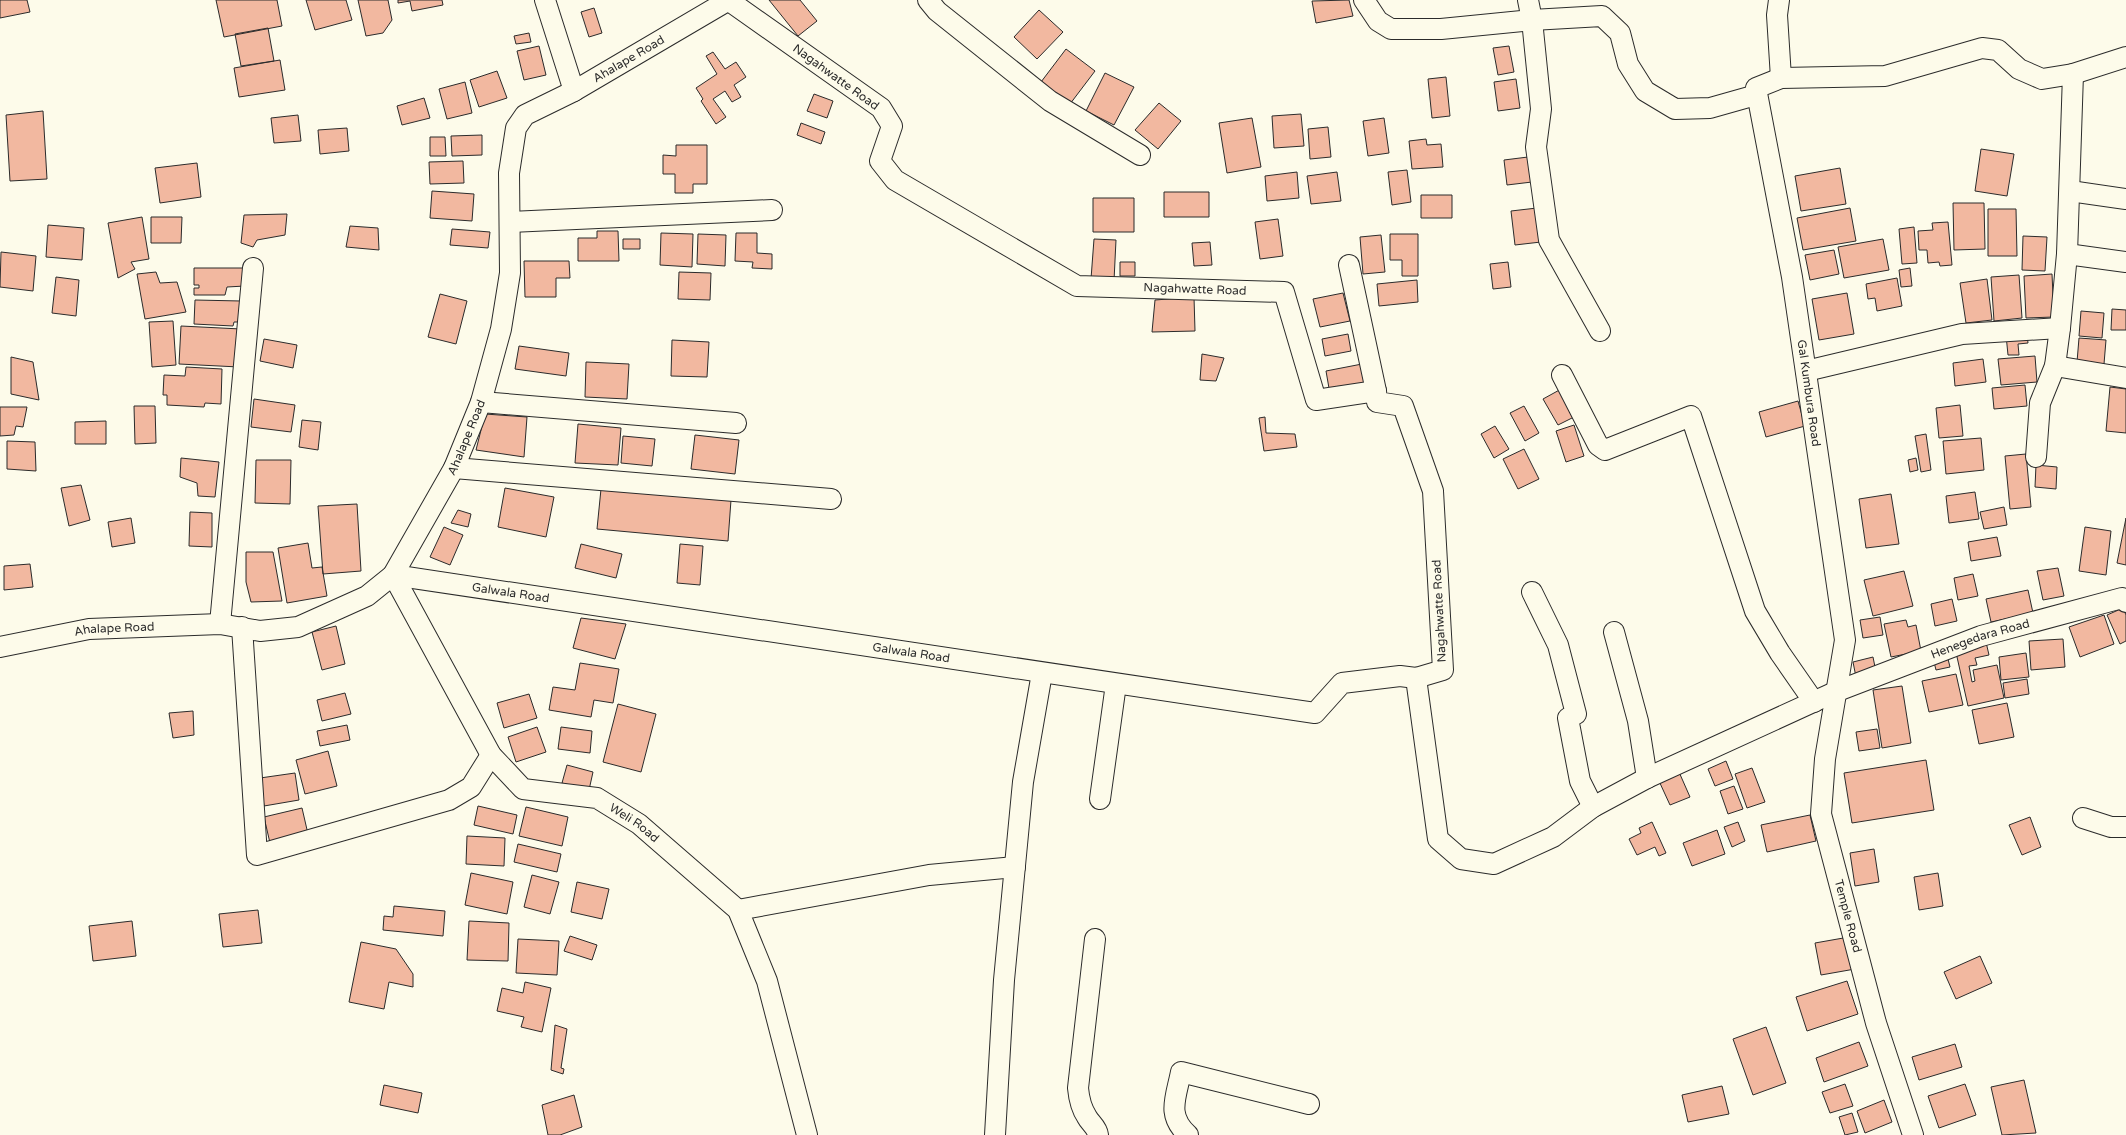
<svg xmlns="http://www.w3.org/2000/svg" width="2126" height="1135" viewBox="0 0 2126 1135" font-family="'Varela Round',sans-serif">
<style>
.building{fill:#f2b8a0;stroke:#2b2b2b}
.lines{fill:none;stroke-linecap:round;stroke-linejoin:round}
.minor-casing{stroke:#2b2b2b;stroke-width:22}
.minor{stroke:#fdfbea;stroke-width:20}
.labels{text-anchor:middle;dominant-baseline:central;stroke-width:4;stroke-linejoin:round;paint-order:stroke}
.street-label{font-size:12px;fill:#2b2b2b;stroke:#fdfbea}
</style>
<rect width="100%" height="100%" fill="#fdfbea"/>
<path class="building" d="M0 0H27L30 12 0 18Z
M216 0H277L282 26 224 37Z
M306 0H346L352 20 315 30Z
M358 0H388L392 20 383 33 366 36Z
M398 0H442L443 5 412 11 410 1 398 3Z
M769 0H800L817 21 798 36Z
M1349 0 1353 16 1316 23 1312 1Z
M594 8 602 33 589 37 581 12Z
M1039 10 1063 32 1037 59 1014 37Z
M268 28 274 61 241 66 235 34Z
M529 33 531 42 516 44 514 36Z
M539 46 546 75 524 80 517 51Z
M1509 46 1514 72 1498 75 1493 48Z
M1066 49 1095 71 1070 104 1041 82Z
M713 52 725 69 736 62 746 77 734 85 741 97 732 102 725 91 713 99 726 117 716 124 701 101 703 99 696 88 717 74 706 56Z
M280 60 285 90 239 97 234 68Z
M497 71 507 98 479 107 470 80Z
M1105 73 1134 87 1114 125 1086 111Z
M1446 77 1450 116 1432 118 1428 79Z
M1516 79 1520 108 1498 111 1494 82Z
M465 82 472 113 447 119 439 89Z
M814 94 833 101 827 118 807 111Z
M424 98 430 118 402 125 397 106Z
M1159 103 1181 121 1158 149 1135 130Z
M43 111 47 179 10 181 6 115Z
M1301 114 1304 146 1274 148 1272 116Z
M298 115 301 141 274 143 271 118Z
M1252 118 1261 167 1227 173 1219 123Z
M1384 118 1389 153 1368 156 1363 121Z
M801 123 825 132 821 144 797 135Z
M1328 127 1331 157 1310 159 1308 129Z
M347 128 349 151 320 154 318 130Z
M482 135V155L452 156 451 136Z
M430 137H445L446 156H430Z
M1426 139 1427 145 1441 144 1443 167 1412 169 1409 141Z
M676 145H707V184H693V193H675V174H663V155L676 156Z
M1981 149 2014 154 2007 196 1975 191Z
M1528 157 1532 182 1507 185 1504 160Z
M463 161 464 183 430 184 429 162Z
M197 163 201 197 160 203 155 168Z
M1840 168 1846 204 1801 211 1795 176Z
M1407 170 1411 202 1392 205 1388 172Z
M1297 172 1299 198 1267 201 1265 176Z
M1337 172 1341 201 1311 204 1307 176Z
M432 191 474 194 472 221 430 218Z
M1164 192H1209V217H1164Z
M1421 195H1452V218H1421Z
M1093 198H1134V232H1093Z
M1953 203H1984L1985 249 1954 250Z
M1537 208 1541 242 1515 245 1511 211Z
M1850 208 1856 241 1803 250 1797 218Z
M1988 209H2016L2017 256H1988Z
M287 214 285 235 257 240 253 247 241 243 244 215Z
M142 217 149 259 131 262 135 269 118 278 108 223Z
M151 217H182L181 243H151Z
M1278 219 1283 256 1260 259 1255 222Z
M1948 222 1952 265 1940 266 1939 262 1928 263 1927 250H1919L1918 231 1933 230 1932 223Z
M48 225 84 228 82 260 46 257Z
M350 226 378 228 379 250 346 247Z
M1914 227 1917 263 1902 264 1899 229Z
M452 229 490 232 488 248 450 245Z
M597 231H618L619 261H578V238H597Z
M661 233 693 234 692 267 660 265Z
M736 233H757V253L772 254V269L752 268 753 262 735 261Z
M698 234 726 235 725 266 697 264Z
M1390 234H1418V276H1402V260H1390Z
M1381 235 1385 272 1363 274 1360 237Z
M2023 236 2047 237 2045 271 2022 270Z
M623 239H640V249H623Z
M1094 239 1116 240 1114 281 1091 279Z
M1883 239 1889 270 1844 278 1838 247Z
M1210 242 1212 265 1194 266 1192 243Z
M1834 250 1839 274 1810 280 1805 255Z
M1 252 36 256 33 291 0 287Z
M524 261H569L570 278H556V297H525Z
M1120 262H1135V276H1120Z
M1508 262 1511 287 1493 289 1490 264Z
M194 268H244L245 286 227 287 225 295H194V288H199V285H194Z
M1910 268 1912 286 1901 287 1899 270Z
M156 272 160 283 177 282 186 312 145 319 137 274Z
M679 272 711 273 710 300 678 299Z
M2052 274 2054 317 2026 318 2024 276Z
M2019 275 2022 318 1994 321 1991 277Z
M56 277 79 280 76 316 52 313Z
M1897 278 1902 306 1877 311 1875 298 1868 299 1866 284Z
M1987 279 1992 320 1966 323 1960 283Z
M1417 280 1418 302 1379 306 1377 284Z
M1343 293 1350 321 1320 327 1313 299Z
M1847 293 1854 334 1819 340 1812 299Z
M440 294 467 301 456 344 428 337Z
M1194 297 1195 331 1152 332 1155 300Z
M195 300 241 301 240 322H234L233 326 194 324Z
M2112 309 2126 310V330H2111Z
M2081 311 2104 313 2102 338 2079 336Z
M173 321 176 365 152 367 149 322Z
M181 326 241 329 239 367 179 364Z
M1348 334 1351 351 1325 356 1322 339Z
M2027 334 2028 343 2018 344 2019 355H2008L2006 335Z
M2079 338 2106 340 2104 364 2077 362Z
M264 339 297 345 293 368 260 361Z
M672 340 709 342 707 377 671 376Z
M519 346 569 353 566 376 515 369Z
M1202 354 1224 358 1216 381 1200 380Z
M2035 356 2037 382 2001 385 1998 359Z
M11 357 33 362 39 400 11 394Z
M1983 359 1986 382 1955 386 1953 363Z
M586 362 629 364 627 399 585 397Z
M1362 364 1367 387 1330 394 1326 371Z
M186 367 222 369 221 404 205 403 204 407 167 405V395H163L164 375 185 376Z
M2025 385 2027 406 1994 409 1992 388Z
M2110 387 2126 389V433L2106 431Z
M1563 388 1578 415 1558 425 1543 399Z
M254 399 295 405 291 432 251 427Z
M1798 401 1805 426 1766 437 1759 412Z
M1960 405 1963 436 1939 438 1936 408Z
M134 406H155L156 443 135 444Z
M1524 406 1539 433 1525 441 1510 413Z
M0 407H27L23 427 16 426 14 435 0 436Z
M485 414 527 417 524 457 476 450Z
M1265 417 1266 433 1295 434 1297 447 1264 451 1259 418Z
M302 420 321 422 318 450 299 447Z
M106 421V444H75V422Z
M578 424 621 428 618 465 575 463Z
M1574 425 1584 456 1566 462 1556 431Z
M1495 426 1509 449 1494 458 1481 434Z
M1926 434 1931 470 1921 472 1915 436Z
M695 435 739 440 735 474 691 469Z
M623 436 655 439 652 466 621 463Z
M1981 438 1984 470 1946 474 1943 441Z
M7 441 35 442 36 471 7 469Z
M1524 449 1539 479 1518 489 1503 459Z
M2026 454 2031 507 2010 509 2005 456Z
M181 458 219 462 215 497 198 496 197 483 180 477Z
M1916 458 1918 470 1910 472 1908 460Z
M256 460H291L290 504 255 503Z
M2036 465 2057 467 2056 489 2035 487Z
M81 485 90 520 69 526 61 488Z
M505 488 554 497 546 537 498 527Z
M601 489 731 500 728 541 597 529Z
M1975 492 1979 519 1949 523 1946 496Z
M1891 494 1899 544 1866 548 1859 499Z
M357 504 361 571 323 574 318 506Z
M2004 507 2007 525 1984 529 1980 512Z
M458 510 471 514 468 527 451 523Z
M190 512 212 513V547L189 546Z
M131 518 135 543 112 547 108 522Z
M2126 518V565L2117 563Z
M444 527 463 535 450 565 430 557Z
M2085 527 2111 531 2106 575 2079 571Z
M1997 537 2001 556 1971 561 1968 542Z
M308 543 312 568 322 567 327 596 287 603 278 548Z
M581 544 622 554 616 578 575 568Z
M680 544 703 546 700 585 677 583Z
M246 552H273L282 601 251 602 246 582Z
M30 564 33 587 4 590V566Z
M2058 568 2064 596 2043 600 2037 571Z
M1904 571 1913 606 1873 616 1864 580Z
M1973 574 1978 596 1958 600 1954 578Z
M2028 590 2033 613 1991 622 1986 599Z
M1952 599 1957 621 1935 626 1931 604Z
M2123 608 2126 615V641L2120 644 2107 615Z
M2104 615 2114 644 2080 657 2069 627Z
M1880 617 1883 635 1863 638 1860 620Z
M581 618 626 624 615 659 573 648Z
M1906 620 1908 627 1916 625 1921 651 1891 657 1884 624Z
M336 626 345 664 322 670 312 632Z
M2063 639 2065 667 2031 670 2029 641Z
M1986 642 1989 655 1975 658 1977 665 1969 666 1972 682 1975 681 1973 670 1997 665 2004 698 1968 706 1955 648Z
M2026 653 2029 677 2001 680 1999 657Z
M1873 657 1876 672 1856 677 1853 662Z
M1948 659 1950 667 1936 670 1934 662Z
M580 663 619 669 613 703 594 700 591 717 549 710 553 687 575 690Z
M1956 674 1963 705 1929 712 1922 681Z
M2027 679 2029 694 2005 698 2003 683Z
M1902 686 1911 743 1882 748 1873 690Z
M345 693 351 714 322 721 317 700Z
M529 694 537 718 504 728 497 703Z
M2007 703 2014 737 1979 744 1972 710Z
M618 704 656 714 641 772 603 762Z
M193 711 194 735 173 738 169 713Z
M347 725 350 740 320 746 317 731Z
M537 727 546 752 516 762 508 737Z
M561 727 592 731 590 753 558 749Z
M1877 729 1880 748 1859 751 1856 732Z
M328 751 337 786 305 794 296 760Z
M1926 760 1934 810 1852 823 1844 773Z
M1726 761 1733 779 1715 786 1708 769Z
M567 765 593 772 589 790 562 783Z
M1752 768 1765 802 1747 808 1735 774Z
M1679 772 1690 797 1670 805 1659 781Z
M295 773 299 800 264 806 260 778Z
M1734 786 1743 809 1728 814 1720 791Z
M478 806 517 815 513 834 474 825Z
M526 807 568 817 562 846 519 836Z
M302 808 308 834 270 843 264 817Z
M1810 815 1816 841 1767 852 1761 825Z
M2030 817 2041 847 2022 855 2009 825Z
M1652 822 1666 853 1659 856 1655 847 1637 855 1629 839 1641 833 1639 828Z
M1738 822 1745 841 1732 847 1724 827Z
M1717 830 1725 854 1692 866 1683 843Z
M467 836 505 838 504 866 466 864Z
M518 844 561 854 557 872 514 862Z
M1874 849 1879 882 1855 886 1850 853Z
M471 873 513 882 507 914 465 905Z
M1938 873 1943 906 1919 910 1914 877Z
M532 875 559 882 550 914 524 907Z
M577 882 609 889 602 919 571 912Z
M394 906 445 911 443 936 383 930 384 916 393 917Z
M258 910 262 943 223 947 219 914Z
M132 921 136 956 93 961 89 926Z
M469 921 509 923 508 961 467 960Z
M570 936 597 945 592 960 564 951Z
M1849 937 1855 969 1821 975 1815 943Z
M518 939 559 941 557 975 516 973Z
M361 942 396 949 413 974V987L389 982 384 1009 349 1002Z
M1980 956 1992 983 1956 999 1944 972Z
M1847 981 1858 1014 1807 1031 1796 997Z
M525 982 551 988 542 1032 521 1027 524 1017 497 1011 502 988 523 993Z
M555 1025 567 1029 561 1068 564 1069 563 1074 551 1070Z
M1766 1027 1786 1083 1753 1095 1733 1039Z
M1859 1042 1868 1066 1824 1082 1816 1058Z
M1955 1044 1962 1067 1919 1080 1912 1057Z
M2024 1080 2036 1133 2002 1135 1991 1087Z
M1845 1084 1853 1106 1830 1113 1822 1092Z
M1965 1084 1976 1115 1939 1128 1928 1096Z
M384 1085 422 1093 418 1113 380 1105Z
M1722 1086 1729 1114 1688 1122 1682 1095Z
M574 1095 582 1127 560 1135H548L542 1105Z
M1884 1100 1892 1122 1865 1133 1857 1111Z
M1852 1113 1858 1132 1845 1135 1839 1117Z"/>
<g class="lines">
<g class="minor-casing">
<g id="minor">
<path d="M545 0 574 91"/>
<path d="M928 0 937 11 1050 101 1140 155"/>
<path d="M1364 0 1378 21 1391 29H1441L1532 20 1602 16 1620 33 1628 64 1645 91 1675 109 1710 108 1756 95"/>
<path d="M1528 0 1532 20 1541 109 1536 147 1549 240 1600 331"/>
<path d="M1779 0 1777 15 1781 78"/>
<path d="M2073 74 2126 57"/>
<path d="M2070 191 2126 199"/>
<path d="M510 222 772 210"/>
<path d="M2067 254 2126 262"/>
<path d="M1349 265 1376 391"/>
<path d="M2055 366 2126 378"/>
<path d="M1806 371 1962 334 2060 328"/>
<path d="M1562 375 1598 445 1605 450 1691 416 1755 611 1780 653 1814 702"/>
<path d="M481 402 736 423"/>
<path d="M454 468 831 499"/>
<path id="s1" d="M393 575 1315 713 1342 683 1400 676 1416 678 1443 670 1433 491 1403 406 1377 402 1376 391 1316 400 1284 292 1077 286 895 180 880 161 892 126 881 108 728 0"/>
<path id="s2" d="M393 575 491 755 523 789 597 798 639 824 738 910 767 981 807 1135"/>
<path d="M1532 592 1558 645 1576 714 1568 718 1580 781 1593 807"/>
<path d="M220 624 253 268"/>
<path d="M242 627 257 855 449 800 471 787 491 755"/>
<path d="M1614 632 1638 721 1647 778"/>
<path id="s3" d="M0 647 89 629 220 624 260 631 298 627 367 596 393 575 454 468 481 402 501 329 510 273 509 173 516 128 525 115 574 91 729 0"/>
<path id="s4" d="M1416 678 1438 839 1461 859 1494 864 1553 837 1593 807 1647 778 1835 692 1981 636 2122 598 2126 602"/>
<path d="M1100 799 1116 684"/>
<path d="M2083 818 2111 827H2126"/>
<path d="M738 910 929 875 1015 867"/>
<path d="M1095 939 1078 1088C1079 1099 1081 1108 1087 1117 1090 1123 1097 1127 1098 1135"/>
<path d="M995 1135 1004 980 1023 782 1042 673"/>
<path d="M1188 1135C1166 1115 1176 1098 1181 1072L1309 1104"/>
<path d="M1913 1135 1876 1023 1821 814 1825 759 1845 640 1792 277 1756 88 1781 78 1885 76 1982 48 1998 50 2019 69 2042 79 2073 74 2067 254 2060 328 2055 366 2040 403 2036 457"/>
</g>
</g>
<use href="#minor" class="minor"/>
</g>
<g class="labels">
<g class="street-label">
<text stroke="none"><textPath href="#s3" startOffset="1016">Ahalape Road</textPath></text>
<text transform="translate(836 77) rotate(36)">Nagahwatte Road</text>
<text transform="translate(1195 289) rotate(2)">Nagahwatte Road</text>
<text transform="translate(1809 393) rotate(82)">Gal Kumbura Road</text>
<text stroke="none"><textPath href="#s3" startOffset="566">Ahalape Road</textPath></text>
<text stroke="none"><textPath href="#s1" startOffset="119">Galwala Road</textPath></text>
<text transform="translate(1439 611) rotate(-93)">Nagahwatte Road</text>
<text stroke="none"><textPath href="#s3" startOffset="116">Ahalape Road</textPath></text>
<text stroke="none"><textPath href="#s4" startOffset="764">Henegedara Road</textPath></text>
<text stroke="none"><textPath href="#s1" startOffset="524">Galwala Road</textPath></text>
<text stroke="none"><textPath href="#s2" startOffset="371">Weli Road</textPath></text>
<text transform="translate(1848 916) rotate(75)">Temple Road</text>
</g>
</g>
</svg>
